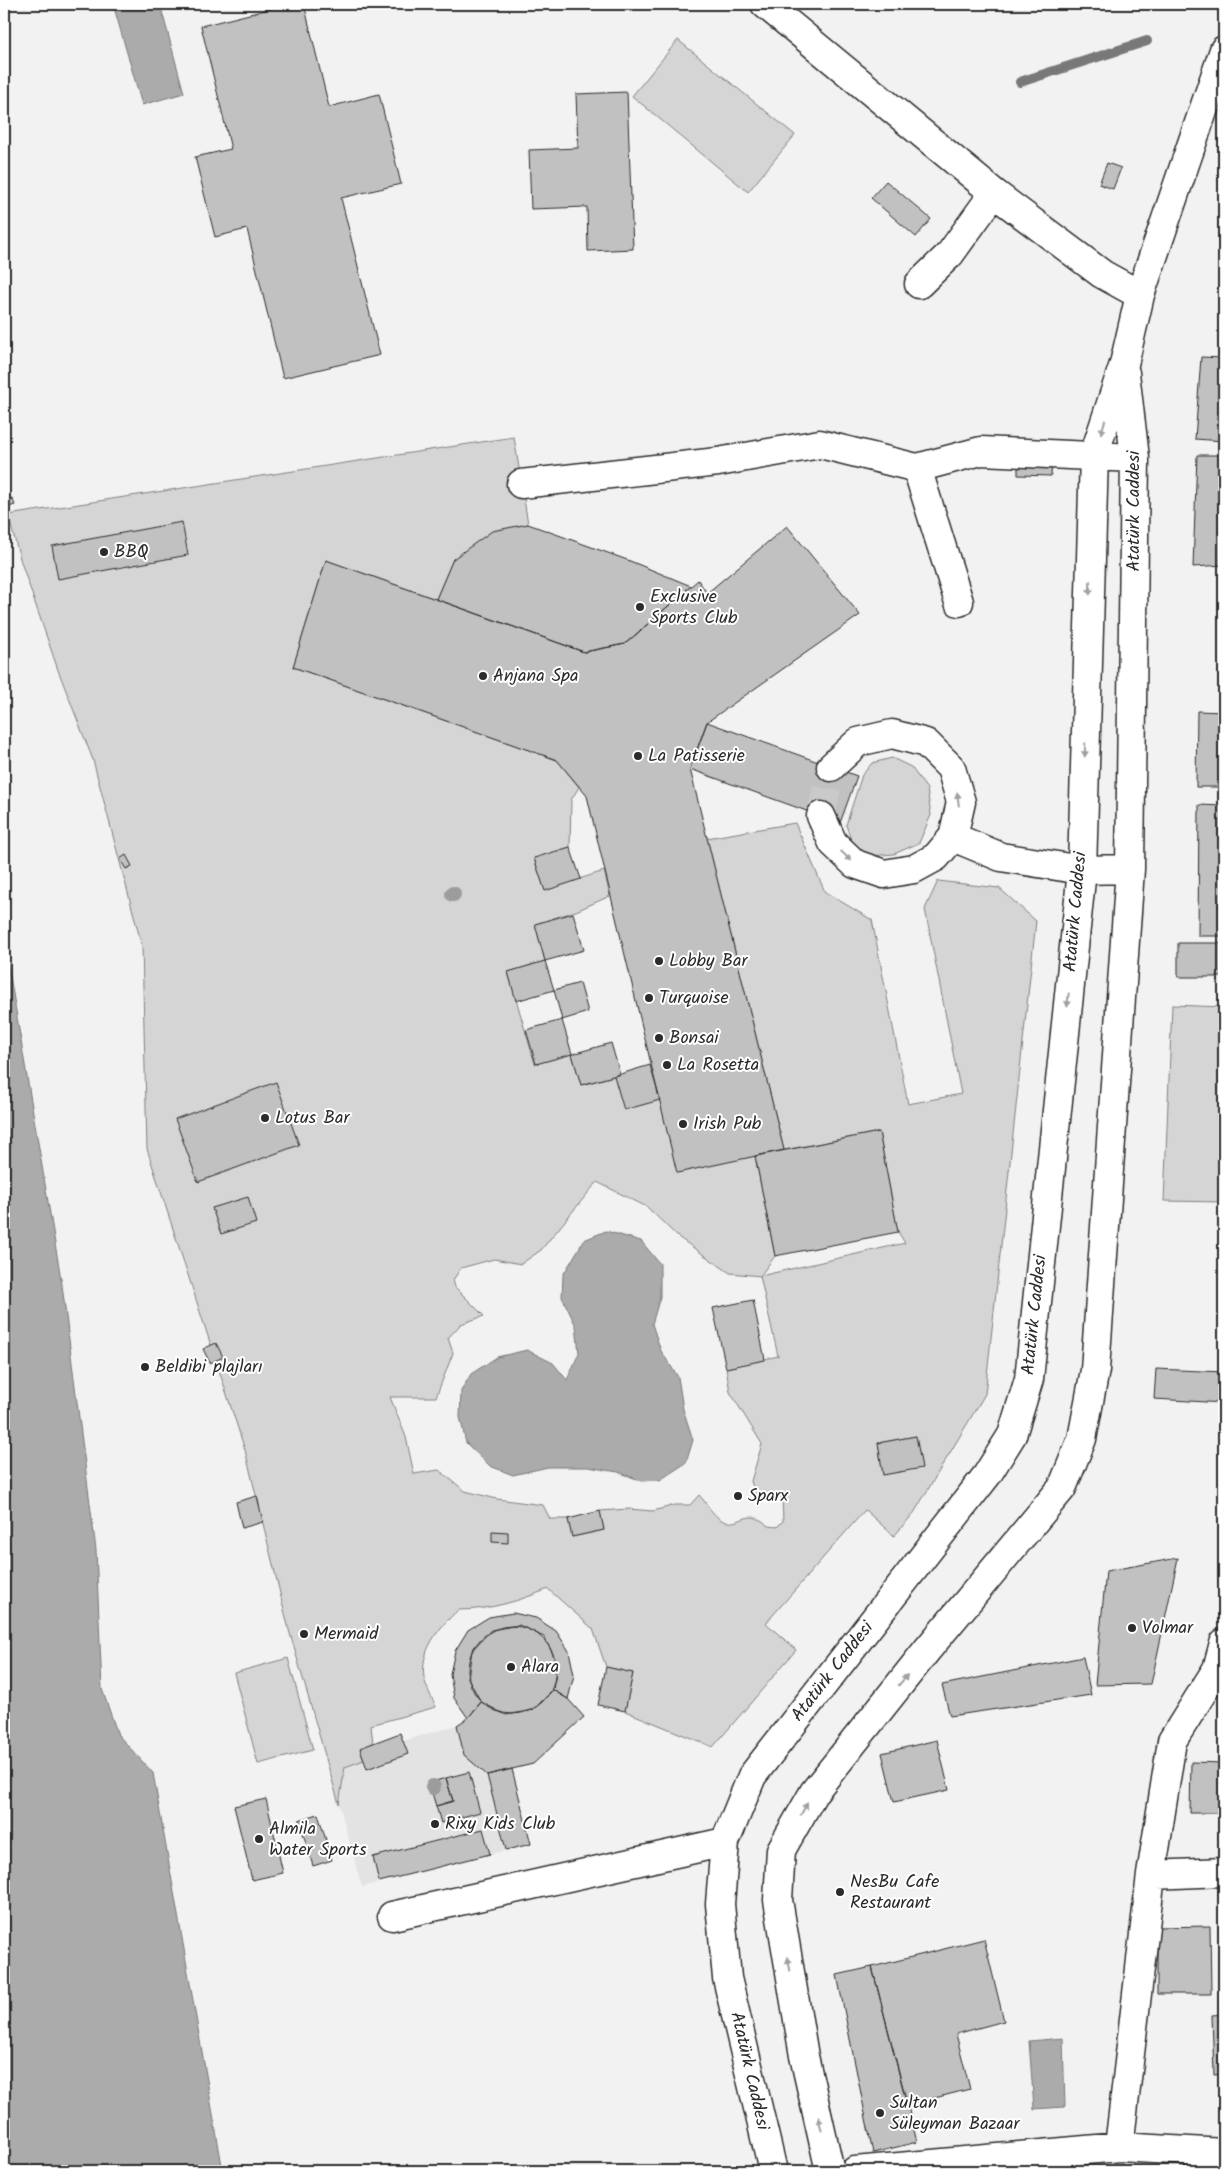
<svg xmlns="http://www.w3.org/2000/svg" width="1228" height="2175" viewBox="0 0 1228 2175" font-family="Kalam,sans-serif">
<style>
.built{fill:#e3e3e3}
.green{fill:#d5d5d5;stroke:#808080;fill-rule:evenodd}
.water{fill:#ababab;stroke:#787878}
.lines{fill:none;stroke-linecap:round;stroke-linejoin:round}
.stream{stroke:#787878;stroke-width:10}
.building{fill:#c1c1c1;stroke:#2b2b2b}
.minor-tunnel{stroke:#cacaca;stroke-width:28;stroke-dasharray:28 14;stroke-linecap:butt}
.minor-casing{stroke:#2b2b2b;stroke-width:31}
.minor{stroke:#fff;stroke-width:28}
.tree{fill:#9c9c9c}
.oneway{fill:#a0a0a0}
.poi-dot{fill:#2b2b2b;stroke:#fff;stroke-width:2}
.labels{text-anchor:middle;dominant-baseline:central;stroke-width:4;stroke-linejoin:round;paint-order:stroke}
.street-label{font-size:18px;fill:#2b2b2b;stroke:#fff}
.poi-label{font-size:18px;fill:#2b2b2b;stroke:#fff;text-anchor:start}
</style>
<rect width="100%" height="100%" fill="#f2f2f2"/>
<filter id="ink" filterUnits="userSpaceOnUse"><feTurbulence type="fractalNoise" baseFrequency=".02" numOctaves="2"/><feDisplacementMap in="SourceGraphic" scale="10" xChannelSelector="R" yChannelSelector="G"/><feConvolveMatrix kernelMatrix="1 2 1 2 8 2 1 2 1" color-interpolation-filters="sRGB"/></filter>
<g filter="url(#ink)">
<path class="built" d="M457 1725 512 1769 531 1844 362 1887 339 1804 345 1767 360 1748 400 1733 403 1741Z"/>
<path class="green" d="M678 40 795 135 748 192 632 96Z
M514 437 528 524 453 559 436 599 326 560 293 667 557 760 579 787 571 800 570 847 534 859 545 890 604 871 610 896 576 911 535 924 545 961 508 972 535 1064 572 1054 581 1085 614 1076 660 1100 676 1166 755 1156 775 1256 760 1276 905 1243 898 1232 879 1132 784 1150 707 838 795 823 825 892 872 920 908 1104 961 1094 925 909 938 881 999 888 1036 921 985 1394 914 1513 894 1536 865 1510 766 1623 796 1650 713 1747 625 1711 633 1673 606 1667 593 1629 548 1589C519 1601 490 1610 458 1610 439 1628 420 1649 424 1678 426 1687 432 1698 436 1707L371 1725 373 1743 360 1749 364 1760 345 1767 339 1804 289 1630 245 1450 147 1149 142 946 93 760 58 670 21 562 8 515ZM597 1182 647 1207 678 1237 730 1273 760 1276 778 1356 726 1368 730 1392 762 1444 751 1481 755 1493 764 1498 782 1497 783 1521 777 1527 768 1526C747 1504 739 1531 720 1519 712 1514 706 1502 699 1495L690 1505H675L653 1511 628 1509 600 1511 604 1530 572 1537 568 1519H550L543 1505 497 1499 465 1491 439 1470 414 1474 406 1437 390 1397H436L453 1353 448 1338 461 1324 484 1316 455 1287 453 1280 461 1268 494 1259 521 1264 541 1250ZM916 1436 883 1474 878 1443Z
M892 758 911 767 927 789 931 815 919 843 894 854 869 856 853 846 846 825 862 775 872 763Z
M1172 1005 1224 1007V1148L1222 1202 1164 1201Z
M288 1658 313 1750 258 1764 234 1673Z"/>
<path class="water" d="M113 4H160L184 93 142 105Z
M4 940 62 1285 96 1550 102 1689 118 1735 153 1773 223 2171H4Z
M606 1231 641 1241 660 1264V1297L652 1324 661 1351 678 1377 683 1409 693 1440 686 1463 660 1480 642 1481 618 1472 588 1467H548L513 1475 490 1466 466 1443 460 1417 461 1391 471 1374 497 1357 527 1350 553 1363 567 1380 579 1353 576 1326 562 1297 563 1275 584 1240Z
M1063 2038 1065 2107 1034 2109 1029 2041Z"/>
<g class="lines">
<path class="stream" d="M1020 82 1147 41"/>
</g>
<path class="building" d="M290 4H304L329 107 379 94 401 184 341 198 380 355 283 378 247 229 215 237 195 157 231 149 201 26Z
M627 92 633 249 588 251 587 207 531 209 529 150 578 148 576 94Z
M1107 163 1121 168 1113 189 1099 184Z
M886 181 931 219 916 237 871 198Z
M1201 357 1224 358V441L1195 439Z
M1197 455H1224V565L1193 567Z
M1018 459 1052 460 1051 476 1018 475Z
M12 498 15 505 6 508 4 500Z
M182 522 188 555 58 579 52 546Z
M528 524 630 561 691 586 625 644 584 652 436 599 453 559 492 531Z
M787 526 860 615 707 722 690 769 784 1150 677 1173 587 796 557 760 293 667 326 560 584 652 625 644 698 580 707 593Z
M1197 711 1224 712V787H1196Z
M707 722 857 776 840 823 690 769Z
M1199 805 1224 806V936H1198Z
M570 847 581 879 545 891 534 858Z
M126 855 132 866 126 869 120 859Z
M573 913 584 950 545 961 535 924Z
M1178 943H1224V977H1178Z
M545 961 554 990 516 1001 508 972Z
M580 983 588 1012 562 1020 554 990Z
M562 1020 572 1054 536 1064 526 1030Z
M611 1043 620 1074 581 1085 572 1054Z
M650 1065 660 1100 624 1110 614 1076Z
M276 1082 299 1145 198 1182 175 1119Z
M879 1132 898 1232 775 1256 755 1156Z
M248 1197 256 1223 221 1234 212 1208Z
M753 1300 765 1360 726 1368 713 1308Z
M216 1343 223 1357 210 1363 203 1349Z
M1156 1369 1224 1372V1403L1154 1399Z
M916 1436 922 1468 883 1475 878 1443Z
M257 1496 263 1522 242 1528 236 1502Z
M600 1511 604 1530 572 1537 568 1519Z
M492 1531 508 1532V1543L492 1542Z
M1178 1558 1151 1684 1095 1685 1106 1571Z
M513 1613 536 1618 556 1631 569 1651 574 1675 568 1699 553 1690 557 1662 544 1637 519 1625 491 1630 472 1650 468 1678 481 1702 468 1718 454 1698 450 1674 455 1651 468 1630 489 1617Z
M468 1670a44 44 0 1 1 88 0a44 44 0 1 1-88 0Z
M1083 1657 1091 1695 950 1716 942 1685Z
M606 1667 633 1673 625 1711 598 1705Z
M553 1690 568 1699 584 1717 533 1764 487 1775 464 1755 457 1725 468 1718 481 1702 506 1715 533 1710Z
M400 1733 408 1754 367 1769 360 1748Z
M937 1740 949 1790 894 1802 882 1753Z
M1191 1762 1224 1763V1813H1190Z
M512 1769 531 1844 506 1850 487 1775Z
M469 1772 480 1812 441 1823 436 1806 453 1801 446 1778Z
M446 1778 453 1801 436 1806 432 1793 439 1792 435 1781Z
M266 1799 283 1873 252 1880 234 1806Z
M318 1814 332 1860 313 1866 299 1820Z
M483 1829 490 1854 379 1882 373 1857Z
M1210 1926 1211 1994H1157V1927Z
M984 1939 1004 2021 956 2034 970 2089 907 2105 872 1967Z
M872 1967 917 2142 873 2153 837 1975Z
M1224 2014V2074L1214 2075 1212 2015Z"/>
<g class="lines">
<path class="minor-tunnel" d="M821 816 831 767"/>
<g class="minor-casing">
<path id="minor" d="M765 4 994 193 1102 274 1140 295
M919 284 950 254 994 193
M917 468 959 602
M521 484 718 462 820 444 917 468 981 451 1135 458
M821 816 833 843 855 864 884 874 914 869 936 857 953 837 961 802 951 768 926 743 892 734 858 742 831 767
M953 837 1001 857 1082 870 1130 869
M1151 1875 1224 1872
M392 1916 725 1842
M1119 2147 1151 1875 1172 1741 1217 1669 1224 1643
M773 2171 727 1978 720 1904 725 1842 752 1776 987 1475 1012 1435 1029 1379 1082 870 1094 455 1124 364 1140 295 1224 50
M830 2171 804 2056 778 1900 781 1850 814 1792 927 1650 1062 1488 1082 1439 1095 1370 1130 869 1135 458 1125 373
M855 2171 1119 2147 1224 2153"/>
</g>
<use href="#minor" class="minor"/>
</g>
<g class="tree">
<circle cx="453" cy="894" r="8"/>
<circle cx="433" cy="1787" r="8"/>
</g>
<defs><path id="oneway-solid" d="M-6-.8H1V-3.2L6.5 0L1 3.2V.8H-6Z" transform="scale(1.25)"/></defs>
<g class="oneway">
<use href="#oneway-solid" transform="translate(1103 427) rotate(108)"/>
<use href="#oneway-solid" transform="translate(1090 588) rotate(92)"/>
<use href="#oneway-solid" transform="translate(1085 750) rotate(92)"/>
<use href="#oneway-solid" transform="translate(958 799) rotate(-97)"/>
<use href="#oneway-solid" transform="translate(846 856) rotate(43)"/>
<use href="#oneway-solid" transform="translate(1068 1000) rotate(96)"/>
<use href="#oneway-solid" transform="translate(903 1680) rotate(-51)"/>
<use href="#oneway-solid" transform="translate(804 1809) rotate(-61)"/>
<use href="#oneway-solid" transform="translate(789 1964) rotate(-100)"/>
<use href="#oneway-solid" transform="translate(820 2124) rotate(-103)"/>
</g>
</g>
<g class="poi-dot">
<circle cx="104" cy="552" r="5"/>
<circle cx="640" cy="607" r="5"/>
<circle cx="483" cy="676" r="5"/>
<circle cx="638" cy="756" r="5"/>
<circle cx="659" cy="961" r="5"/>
<circle cx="649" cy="998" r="5"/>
<circle cx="659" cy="1038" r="5"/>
<circle cx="667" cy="1065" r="5"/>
<circle cx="265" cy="1118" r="5"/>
<circle cx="683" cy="1124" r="5"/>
<circle cx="145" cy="1367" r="5"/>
<circle cx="738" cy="1496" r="5"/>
<circle cx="1132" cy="1628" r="5"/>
<circle cx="304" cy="1634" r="5"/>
<circle cx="511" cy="1667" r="5"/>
<circle cx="435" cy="1824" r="5"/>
<circle cx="259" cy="1839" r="5"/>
<circle cx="840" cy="1892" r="5"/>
<circle cx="880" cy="2113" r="5"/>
</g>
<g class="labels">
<g class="street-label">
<text transform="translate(1134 511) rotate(-90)">Atatürk Caddesi</text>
<text transform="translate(1076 912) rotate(-85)">Atatürk Caddesi</text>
<text transform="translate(1035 1315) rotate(-84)">Atatürk Caddesi</text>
<text transform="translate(833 1672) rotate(-52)">Atatürk Caddesi</text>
<text transform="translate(749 2071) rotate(77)">Atatürk Caddesi</text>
</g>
<g class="poi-label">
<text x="114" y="552">BBQ</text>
<text x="650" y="597">Exclusive<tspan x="650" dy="21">Sports Club</tspan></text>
<text x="493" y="676">Anjana Spa</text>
<text x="648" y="756">La Patisserie</text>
<text x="669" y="961">Lobby Bar</text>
<text x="659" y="998">Turquoise</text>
<text x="669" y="1038">Bonsai</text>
<text x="677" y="1065">La Rosetta</text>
<text x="275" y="1118">Lotus Bar</text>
<text x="693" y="1124">Irish Pub</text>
<text x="155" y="1367">Beldibi plajları</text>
<text x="748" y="1496">Sparx</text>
<text x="1142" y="1628">Volmar</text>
<text x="314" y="1634">Mermaid</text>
<text x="521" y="1667">Alara</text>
<text x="445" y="1824">Rixy Kids Club</text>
<text x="269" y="1829">Almila<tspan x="269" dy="21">Water Sports</tspan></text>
<text x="850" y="1882">NesBu Cafe<tspan x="850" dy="21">Restaurant</tspan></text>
<text x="890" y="2103">Sultan<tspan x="890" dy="21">Süleyman Bazaar</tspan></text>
</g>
</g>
<rect width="1228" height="2175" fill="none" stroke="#fff" stroke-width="20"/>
<rect x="10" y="10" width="1208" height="2155" fill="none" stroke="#2b2b2b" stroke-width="2" filter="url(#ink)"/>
</svg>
